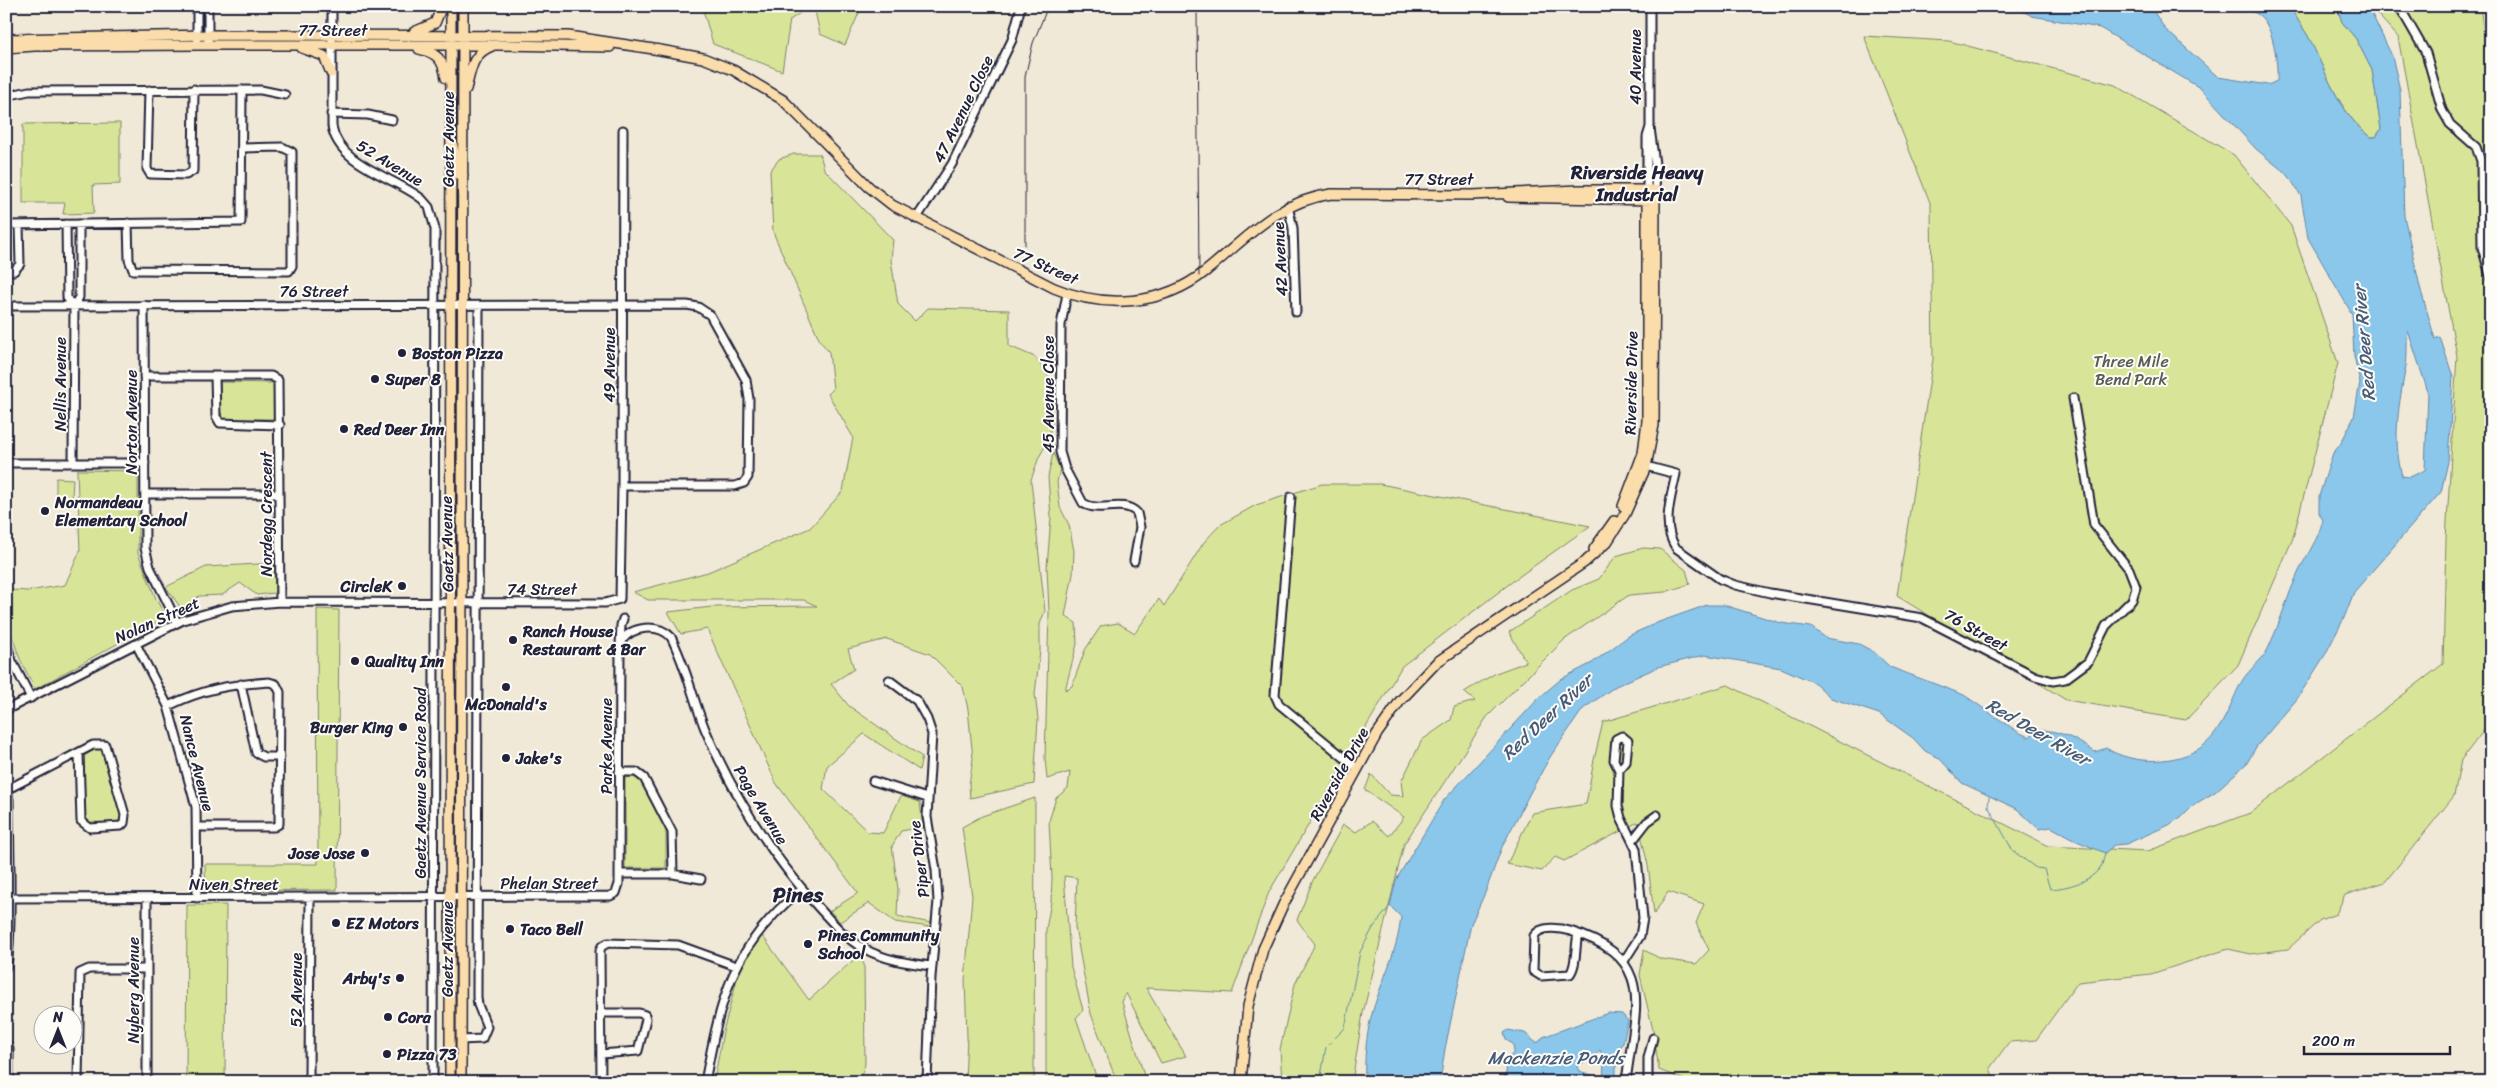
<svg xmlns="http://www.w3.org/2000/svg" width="2497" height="1088" viewBox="0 0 2497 1088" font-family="Sriracha,sans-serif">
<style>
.green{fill:#d8e598;stroke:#7d846a}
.water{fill:#8bc7eb;stroke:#6185a5;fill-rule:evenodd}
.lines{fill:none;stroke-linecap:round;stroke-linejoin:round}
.stream{stroke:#6185a5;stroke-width:1}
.minor-casing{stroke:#22223b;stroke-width:11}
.major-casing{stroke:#22223b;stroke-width:12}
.minor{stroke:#fdfcf7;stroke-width:7}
.major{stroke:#faddab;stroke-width:9}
.rail{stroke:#22223b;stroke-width:1}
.poi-dot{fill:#22223b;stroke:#fdfcf7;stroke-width:2}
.labels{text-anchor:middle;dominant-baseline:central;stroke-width:4;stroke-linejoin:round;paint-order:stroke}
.street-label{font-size:16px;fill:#22223b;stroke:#fdfcf7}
.poi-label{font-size:16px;font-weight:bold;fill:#22223b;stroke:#fdfcf7;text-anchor:start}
.park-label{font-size:16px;fill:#595c57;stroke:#fdfcf7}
.water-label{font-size:18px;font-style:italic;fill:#475c79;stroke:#fdfcf7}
.quarter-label{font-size:19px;font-weight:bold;fill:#22223b;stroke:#fdfcf7}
.district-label{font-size:21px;font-weight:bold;fill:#22223b;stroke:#fdfcf7}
</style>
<rect width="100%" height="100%" fill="#f1e9d7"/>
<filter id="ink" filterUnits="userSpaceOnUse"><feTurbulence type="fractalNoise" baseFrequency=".02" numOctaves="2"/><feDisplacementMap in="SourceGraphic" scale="10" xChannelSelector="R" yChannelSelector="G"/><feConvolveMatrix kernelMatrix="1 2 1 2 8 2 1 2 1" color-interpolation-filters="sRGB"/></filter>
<g filter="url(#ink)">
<path class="green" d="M735 6H810L790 20 782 71 713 44 703 10Z
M814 6H862L845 45 820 34Z
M2289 6H2337L2342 22 2356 39 2372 70 2381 129 2376 137H2370C2338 111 2326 72 2308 36 2302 26 2295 16 2289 6Z
M2370 6H2480L2491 85V721L2461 760 2454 796 2385 882 2345 895 2336 914 2320 920 2288 949 2251 954 2228 949 2151 974 2078 982 2036 1040 2009 1042 1990 1068 1995 1082H1690L1659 1070 1653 1030 1640 975 1644 950 1661 959 1696 964 1709 950 1696 923 1704 904 1668 892 1654 914 1648 865 1638 822 1564 861 1555 857 1542 871 1507 864 1532 813 1586 804 1594 760 1603 722 1728 685 2048 846 2148 851 2250 813 2443 664 2446 539 2457 356 2398 37Z
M1864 36 1949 41 2115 85 2234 155 2291 226 2338 363 2293 538 2238 665 2186 720 2066 700 1897 596 1933 359 1931 205Z
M120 123V184L93 185 94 213 63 214 65 203H23V124Z
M794 154H820L824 169 893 240 891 260 898 304 915 321 928 308 1009 310V346L1035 357 1051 380 1052 423 1047 443 1039 457 1031 480 1045 611 1040 624V651L1035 694 1038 719 1034 784 970 798 969 784 973 759 968 709 963 687 930 654 887 639 848 649 854 669 831 684 849 706 922 757 919 770 864 734 827 766 823 789 868 832 883 833 901 796 920 802 923 827 901 831 892 846 898 889 897 916 931 923 930 927 895 922 869 903 840 922 830 911 858 893 776 783 707 629 681 634 668 612 712 607 817 606 804 600H648L633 592 708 572 810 528 843 491 853 437 828 394 833 389 829 352 820 341 773 232 770 171 779 159Z
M220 382 274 383V419H224L220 411Z
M1053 453 1060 469 1057 482 1060 507 1069 525 1074 551 1073 574 1065 616 1076 623 1077 644 1065 690 1072 686 1085 650 1101 626 1118 623 1135 633 1159 599 1164 606 1204 542 1220 525 1256 505 1322 484H1380L1590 526 1517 578 1402 666 1269 892 1232 993 1146 988 1186 1056 1161 1063 1126 993 1122 1002 1146 1082H1117L1091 1014 1075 927 1077 878 1064 876 1071 967 1083 1010 1076 1018 1098 1082H1046V929L1051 902 1052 878 1049 821 1056 798 1068 788 1070 772 1047 779 1045 758 1049 613 1047 567 1051 517 1048 477Z
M77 470 138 471V553L156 599 166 617 35 689 20 659 10 630 11 590 28 591 65 585 80 551Z
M56 478 73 479 72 497 70 500H61L56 496Z
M1643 548 1660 549 1686 570 1690 584 1665 592 1629 595 1564 640 1487 717 1404 844 1363 1013 1352 1082H1282L1280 1049 1295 984 1315 944 1297 920 1313 880 1343 825 1356 832 1372 821 1389 836 1404 817 1365 790 1371 774 1390 795 1403 796 1401 782 1422 740 1451 720 1454 707 1475 701 1464 692 1496 673 1526 662 1509 632 1572 590 1599 579 1616 556Z
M274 563 275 593 257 595 240 583 222 595 199 596 183 611 166 587 206 567Z
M317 609 339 610 337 890 206 891 205 864H318Z
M97 748 104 751 122 818 116 823 89 822 84 817V756Z
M639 776 666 828V868H625V778Z
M1035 798 1034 1082H965L967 1036 965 980 972 896 962 827 982 816Z
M187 905H226L225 1082H186Z
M761 934 809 1000 859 955 864 964 865 1064 859 1082H714L723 1032 742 960Z"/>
<path class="water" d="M2013 6H2150L2165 29 2218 77 2268 85 2277 81C2278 63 2274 27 2259 15 2249 8 2229 7 2217 6H2289C2295 16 2302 26 2308 36 2326 71 2338 112 2370 137H2376L2381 129 2372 70 2356 39 2342 22 2337 6H2368L2392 56 2400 90 2404 216 2420 287 2435 339 2440 337 2453 377 2448 462 2441 492 2354 592 2344 618 2325 655 2297 699 2256 747 2247 763 2215 792 2192 806 2181 817 2169 825 2126 844 2114 845 2105 853 2077 841 2051 827 2039 829 2017 809 1962 783 1939 758 1925 751 1913 738 1879 714 1831 698 1815 683 1781 668 1705 655 1658 667 1616 686 1583 709 1550 757 1531 791 1502 847 1485 893 1471 924 1445 1049 1440 1082H1365C1364 1059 1366 1038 1371 1017 1380 983 1398 952 1401 917L1390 906 1396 880 1444 800 1540 697 1561 679 1592 663 1630 635 1659 622 1707 605H1724L1781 623 1811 627 1826 638 1859 644 1874 652 1890 667 1964 695 2018 732 2029 737 2038 730C2061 730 2075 739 2095 752L2106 748C2132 765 2177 765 2203 746 2223 731 2231 701 2242 681 2249 669 2262 661 2268 649 2280 624 2287 596 2299 571 2307 554 2319 538 2323 520L2319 513V496L2333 453 2340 445 2354 417 2360 382 2354 356 2352 314 2308 238 2301 196 2288 175 2256 149 2200 88 2100 28 2032 16ZM2408 331 2428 392 2425 470 2410 477 2402 476C2392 437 2399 404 2406 366 2408 354 2406 342 2408 331Z
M1608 1013 1622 1014 1628 1021 1623 1043 1616 1055V1082H1603L1604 1060 1600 1050 1591 1060 1580 1064 1577 1067 1579 1071 1592 1075 1593 1082H1502L1506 1073 1507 1060 1514 1052 1513 1044 1506 1040 1504 1033 1508 1030 1525 1033 1535 1042H1539L1543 1037Z"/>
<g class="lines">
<path class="stream" d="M1989 797 1988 806 2013 851 2036 868 2044 869 2050 889C2067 888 2090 882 2100 868 2103 864 2104 857 2105 853
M1320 1082 1326 1047 1345 1028 1360 952 1373 928 1390 906"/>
<g class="minor-casing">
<path id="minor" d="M208 6V45
M332 6V126C338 165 395 177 422 199L429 207 435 229 433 1082
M2399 6 2426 53 2442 110 2450 124 2476 147 2481 161 2482 247 2491 279
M197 38V6
M149 90 147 169 150 174 186 175 193 171 194 89
M6 96 29 91 261 90 285 95
M331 114 368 115 392 120
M1650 128 1656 171 1655 190
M1647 190V137L1650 127V6
M1288 206 1293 228 1296 312
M916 219 952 164 1012 40 1021 6
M128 223 129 260 133 270 289 271 292 266V152L282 147 243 148
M66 224 67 298 74 306
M6 225 241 222 242 90
M6 271H14L20 264 19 225
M1067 294 1061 325 1060 452 1065 469 1083 503C1099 514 1123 498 1137 513L1140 527 1134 561
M144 305 145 548 150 567 177 622
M6 306 687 305 698 307 710 315 746 380 749 399 748 477 744 483 735 486H622
M74 306 79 297V224
M144 376H271L278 380 280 602
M215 376 216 416 220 423 280 425
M6 463H145
M73 463 74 306
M1642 465 1676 474C1671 498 1661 526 1676 548L1720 579 1735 585 1770 593 1922 618 2035 676 2053 681 2065 679 2088 662 2106 626 2132 600 2136 587 2129 569 2094 525 2073 398
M145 494H279
M1291 497 1275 695 1279 704 1358 769
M6 642 12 661 31 698
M621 642C631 626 658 623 671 637 686 666 693 699 705 729 733 795 771 855 818 907 832 922 845 938 863 948 884 960 907 963 931 966
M136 644 168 706 196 807 197 898
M889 680 917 701 927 719 932 734 927 817 936 870 938 901 931 977 927 1082
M241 684 256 753 264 757H280
M168 706C206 688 229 685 269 682L276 684 280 692 279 824 274 827H197
M6 710 183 620 232 606 280 602 605 603 620 599 622 486 623 130
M1619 770 1626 762 1628 741 1622 736 1616 739 1614 760 1619 770 1618 806 1621 818 1636 849 1643 918 1640 936 1624 961
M619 772H636L644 778 672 832 673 874
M873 781 927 798
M8 789 93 745H105L125 815 124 823 121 826 90 828 81 821 79 753
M1633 840 1647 822 1657 815
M619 874H673L701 879
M6 898 610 896 616 893 619 884 620 645 621 625 623 619
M1578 934C1575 946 1577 965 1570 974L1541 976 1533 971 1534 936C1541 925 1560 928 1570 931 1660 958 1634 1011 1626 1082
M6 967C13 957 9 823 9 800L7 786
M601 1013H639L645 1015 646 1019 638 1051 601 1054
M461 1040 482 1039 487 1027 478 1005 477 997 479 306
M6 1042 9 1048V1082
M78 1082 80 973 89 969H147
M147 1082V898
M309 1082 310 898
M601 1082 600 950 602 946 608 943 678 945 736 966
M705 1082C721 997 732 945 802 889
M1648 1082V1058L1653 1038"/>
</g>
<g class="major-casing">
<path id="major" d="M414 32 435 23 442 6
M6 39 208 35 568 36 660 50 703 58 733 70 783 100 869 187 892 205 1054 288C1104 309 1163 306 1206 271 1247 238 1276 202 1331 194L1472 195 1579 190H1655L1654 425 1646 467 1625 514 1607 542 1585 562 1437 662 1400 701 1377 734 1283 905 1263 949 1248 1006 1241 1082
M6 48 35 46 201 45H497L610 47
M302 48 324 56 331 73
M419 49C437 53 443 59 446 78
M466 89C471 70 472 53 492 46
M452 142C455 152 454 165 458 174L463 175
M1508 197 1652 200
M1623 506 1643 453 1647 421V190
M1594 549 1614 521
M450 1082 451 6
M461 1082 463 6"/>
</g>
<use href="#minor" class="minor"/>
<use href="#major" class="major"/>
<path class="rail" d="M1197 6 1199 276
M1025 245V77L1033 43 1048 6"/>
</g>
</g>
<g class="poi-dot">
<circle cx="402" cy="353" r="5"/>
<circle cx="375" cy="379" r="5"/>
<circle cx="344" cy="429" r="5"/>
<circle cx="45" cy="511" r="5"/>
<circle cx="402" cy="586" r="5"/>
<circle cx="513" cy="640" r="5"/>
<circle cx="355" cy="661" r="5"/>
<circle cx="506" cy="687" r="5"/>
<circle cx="403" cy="727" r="5"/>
<circle cx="506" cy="758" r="5"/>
<circle cx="365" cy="853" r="5"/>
<circle cx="336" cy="923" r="5"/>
<circle cx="510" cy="929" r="5"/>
<circle cx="808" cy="944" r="5"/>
<circle cx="400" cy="978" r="5"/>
<circle cx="388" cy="1017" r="5"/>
<circle cx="387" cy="1054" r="5"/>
</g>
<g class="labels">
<g class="street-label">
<text x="333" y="30">77 Street</text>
<text transform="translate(1635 67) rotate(-90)">40 Avenue</text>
<text transform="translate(963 109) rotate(-64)">47 Avenue Close</text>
<text transform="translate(448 139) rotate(-90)">Gaetz Avenue</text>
<text transform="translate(390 163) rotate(31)">52 Avenue</text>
<text x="1439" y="179">77 Street</text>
<text transform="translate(1280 259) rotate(-93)">42 Avenue</text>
<text transform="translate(1046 266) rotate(24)">77 Street</text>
<text x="314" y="291">76 Street</text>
<text transform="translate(609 365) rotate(-90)">49 Avenue</text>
<text transform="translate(1631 383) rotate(-89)">Riverside Drive</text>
<text transform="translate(60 384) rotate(-90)">Nellis Avenue</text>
<text transform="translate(1048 394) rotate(-90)">45 Avenue Close</text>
<text transform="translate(131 422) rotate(-90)">Norton Avenue</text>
<text transform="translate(266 514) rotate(-90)">Nordegg Crescent</text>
<text transform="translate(447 544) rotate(-91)">Gaetz Avenue</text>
<text x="542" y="589">74 Street</text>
<text transform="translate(157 620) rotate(-24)">Nolan Street</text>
<text transform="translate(1976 630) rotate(29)">76 Street</text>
<text transform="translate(606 746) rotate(-90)">Parke Avenue</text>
<text transform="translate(197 763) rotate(76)">Nance Avenue</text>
<text transform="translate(1339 774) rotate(-61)">Riverside Drive</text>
<text transform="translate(420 783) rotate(-90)">Gaetz Avenue Service Road</text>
<text transform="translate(761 805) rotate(59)">Page Avenue</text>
<text transform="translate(919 859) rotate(-97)">Piper Drive</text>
<text x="549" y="883">Phelan Street</text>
<text x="234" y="884">Niven Street</text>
<text transform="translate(447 949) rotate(-90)">Gaetz Avenue</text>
<text transform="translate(133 990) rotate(-90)">Nyberg Avenue</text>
<text transform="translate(296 990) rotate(-90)">52 Avenue</text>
</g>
<g class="poi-label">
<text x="412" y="353">Boston Pizza</text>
<text x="385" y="379">Super 8</text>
<text x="354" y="429">Red Deer Inn</text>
<text x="55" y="502">Normandeau<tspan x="55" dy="18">Elementary School</tspan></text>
<text x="392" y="586" text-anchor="end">CircleK</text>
<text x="523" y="631">Ranch House<tspan x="523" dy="18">Restaurant &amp; Bar</tspan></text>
<text x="365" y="661">Quality Inn</text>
<text x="506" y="704" text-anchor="middle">McDonald's</text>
<text x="393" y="727" text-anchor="end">Burger King</text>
<text x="516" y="758">Jake's</text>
<text x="355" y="853" text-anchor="end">Jose Jose</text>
<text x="346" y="923">EZ Motors</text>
<text x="520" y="929">Taco Bell</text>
<text x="818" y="935">Pines Community<tspan x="818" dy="18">School</tspan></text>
<text x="390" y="978" text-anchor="end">Arby's</text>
<text x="398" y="1017">Cora</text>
<text x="397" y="1054">Pizza 73</text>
</g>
<g class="park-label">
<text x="2131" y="361">Three Mile<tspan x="2131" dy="18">Bend Park</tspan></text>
</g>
<g class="water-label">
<text transform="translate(2364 343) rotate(-95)">Red Deer River</text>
<text transform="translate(1547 717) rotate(-43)">Red Deer River</text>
<text transform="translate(2038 732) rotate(30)">Red Deer River</text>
<text x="1556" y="1058">Mackenzie Ponds</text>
</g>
<g class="quarter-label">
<text x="1637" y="172">Riverside Heavy<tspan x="1637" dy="22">Industrial</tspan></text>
</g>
<g class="district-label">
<text x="798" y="895">Pines</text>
</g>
</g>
<rect width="2497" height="1088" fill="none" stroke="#fdfcf7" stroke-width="25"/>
<rect x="12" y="12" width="2472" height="1063" fill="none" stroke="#22223b" stroke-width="2" filter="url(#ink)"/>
<g transform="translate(58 1030)"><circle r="24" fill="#fdfcf7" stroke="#a5a5ac"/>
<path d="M0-4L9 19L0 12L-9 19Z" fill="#22223b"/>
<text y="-8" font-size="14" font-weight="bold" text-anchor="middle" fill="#22223b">N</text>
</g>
<path d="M2304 1046v8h146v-8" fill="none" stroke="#22223b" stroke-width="2.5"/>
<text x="2312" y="1046" font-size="15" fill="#22223b" stroke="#fdfcf7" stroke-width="4" paint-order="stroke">200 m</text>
</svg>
